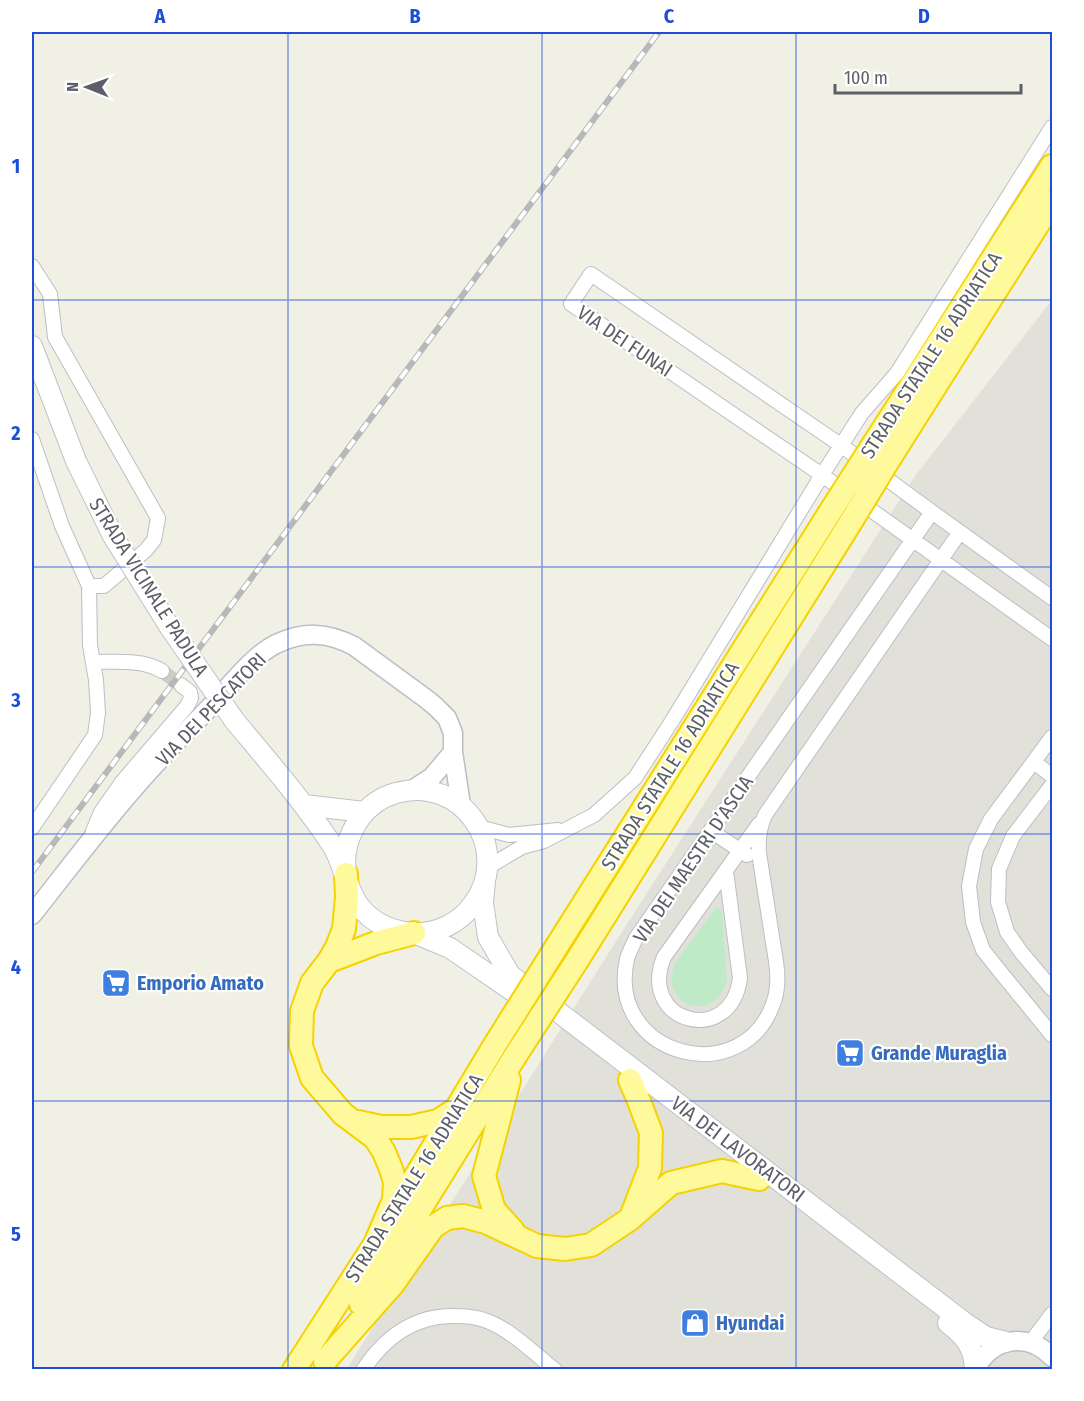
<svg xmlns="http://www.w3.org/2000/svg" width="1084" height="1401" viewBox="0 0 1084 1401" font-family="'Fira Sans Condensed',sans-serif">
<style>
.industrial{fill:#e1e1d9}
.green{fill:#bfeac7}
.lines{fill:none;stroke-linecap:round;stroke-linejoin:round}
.minor-tunnel{stroke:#cbccc6;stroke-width:14;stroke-dasharray:14 7;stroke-linecap:butt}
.minor-casing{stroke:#bcbec5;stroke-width:16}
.tertiary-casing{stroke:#bcbec5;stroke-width:21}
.secondary-casing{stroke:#bfc1c9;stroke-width:22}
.trunk-casing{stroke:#f5d200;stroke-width:26}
.minor{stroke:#fff;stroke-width:14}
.tertiary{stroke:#fff;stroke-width:18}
.secondary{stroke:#fff;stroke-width:20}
.trunk{stroke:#fefa9c;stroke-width:22}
.rail-casing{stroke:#b8b8ba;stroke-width:6}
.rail{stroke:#fff;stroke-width:4;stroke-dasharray:11;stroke-linecap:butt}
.secondary-bridge-casing{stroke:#bfc1c9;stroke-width:22;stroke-linecap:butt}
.trunk-bridge-casing{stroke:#f5d200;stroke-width:26;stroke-linecap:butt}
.secondary-bridge{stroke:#fff;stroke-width:20}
.trunk-bridge{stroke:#fefa9c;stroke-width:22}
.grid{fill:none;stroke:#1d4ed8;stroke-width:1.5;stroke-opacity:0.55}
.labels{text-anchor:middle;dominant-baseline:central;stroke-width:4.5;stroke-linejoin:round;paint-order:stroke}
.street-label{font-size:20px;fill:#5c5f67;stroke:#fff}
.shop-label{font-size:20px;font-weight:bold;fill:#366cbe;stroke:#fff;text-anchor:start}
.neatline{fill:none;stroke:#1d4ed8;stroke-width:2}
.grid-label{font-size:20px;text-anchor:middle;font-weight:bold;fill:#1d4ed8}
</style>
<rect width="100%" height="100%" fill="#f0f0e5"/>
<path class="industrial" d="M1052 300V1369L346 1370 625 927 915 476Z"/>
<path class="green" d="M716 908 720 909 722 912 727 979C717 1028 653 1004 677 960Z"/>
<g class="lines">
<path class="minor-tunnel" d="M162 671 181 685"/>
<g class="minor-casing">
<path id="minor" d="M32 266 50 294 55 337 158 518 154 540 146 550 104 586H89L62 526 32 439
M932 512 636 938C633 945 629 952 627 959 605 1057 747 1094 775 998 781 977 774 952 771 930 767 905 763 879 759 853 758 839 759 828 765 815L960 532
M1052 598 932 512 842 446 591 274 571 304 822 475 1052 639
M93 662C114 662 143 659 162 671
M1052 737 991 819 976 849 969 886 973 922 983 950 998 969 1052 1035
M1034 762 1052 776
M1052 785 1013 836 999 869 998 902 1007 932 1021 952 1052 989
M479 827 509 835 558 830
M32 828 95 735 98 713 96 680 90 645 89 586
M93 831 101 812 122 782 187 706 191 698 190 692 181 685
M711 831 747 855
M488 867 522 847 544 841 594 815 635 778 672 721 822 475 862 413 897 373 1052 127
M726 871 740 978C731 1048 637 1023 664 957L759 824
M1030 1343 1052 1314
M363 1370C385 1337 415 1315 455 1316 465 1316 477 1317 487 1321 511 1330 535 1354 555 1370"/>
</g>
<g class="tertiary-casing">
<path id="tertiary" d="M412 790 432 777 453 752
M32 915C66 872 99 828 135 787 159 759 185 733 210 707 229 687 252 656 276 644 304 631 327 632 354 646L425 698 435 706 447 718 453 733V752L461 805
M975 1370C991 1338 1027 1331 1052 1357"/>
</g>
<g class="secondary-casing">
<path id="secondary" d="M32 346 76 461
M234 720C268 761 303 801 332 845 344 864 346 889 360 907 373 923 392 931 411 933 436 935 460 923 474 903 513 848 461 774 396 793 381 797 369 806 360 818 348 836 343 852 346 874
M304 805 364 812
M485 881 483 903 488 937 510 975 965 1323 986 1337 1006 1342
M414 933 450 948 517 994
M948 1323C965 1336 974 1347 975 1369"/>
</g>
<g class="trunk-casing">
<path id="trunk" d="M873 445 1052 166
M891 456 1052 202
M346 874 347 897 344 929 337 947 329 961 312 983 302 1011 301 1046 312 1078 343 1114 375 1138 384 1152 391 1169 395 1182 394 1200 375 1244
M555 949 832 509
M578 959 852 520
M329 961 376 943 414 933
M509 1080 484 1176 494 1210 513 1231
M630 1080 639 1101 651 1133 650 1168 632 1215
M358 1122 381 1127H411L438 1121 455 1110
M361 1304 514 1058
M325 1361 393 1284 433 1227 447 1218 463 1216 486 1222 537 1246 565 1249 591 1245 630 1219 671 1183 722 1171 759 1179
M294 1370 375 1244 496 1043"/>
</g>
<use href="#minor" class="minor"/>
<use href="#tertiary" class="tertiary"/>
<use href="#secondary" class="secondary"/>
<use href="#trunk" class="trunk"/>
<g class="rail-casing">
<path id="rail" d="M32 872 659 32"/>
</g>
<use href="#rail" class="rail"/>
<g class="secondary-bridge-casing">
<path id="secondary-bridge" d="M76 461 113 536 169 626 234 720"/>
</g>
<g class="trunk-bridge-casing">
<path id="trunk-bridge" d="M832 509 873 445
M852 520 891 456
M496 1043 555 949
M514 1058 578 959"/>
</g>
<use href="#secondary-bridge" class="secondary-bridge"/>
<use href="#trunk-bridge" class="trunk-bridge"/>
</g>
<path class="grid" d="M288 32V1370M542 32V1370M796 32V1370M32 300H1052M32 567H1052M32 834H1052M32 1101H1052"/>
<defs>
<g id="supermarket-square" transform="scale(1.5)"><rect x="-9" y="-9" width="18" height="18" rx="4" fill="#3f7fe0" stroke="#fff"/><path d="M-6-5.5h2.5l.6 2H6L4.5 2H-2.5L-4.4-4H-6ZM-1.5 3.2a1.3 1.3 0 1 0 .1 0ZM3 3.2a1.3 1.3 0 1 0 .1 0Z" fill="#fff"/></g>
<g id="shop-square" transform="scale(1.5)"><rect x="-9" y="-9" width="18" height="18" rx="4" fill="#3f7fe0" stroke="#fff"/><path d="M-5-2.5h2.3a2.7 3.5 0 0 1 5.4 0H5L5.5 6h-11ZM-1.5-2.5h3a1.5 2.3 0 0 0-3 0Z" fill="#fff"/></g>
</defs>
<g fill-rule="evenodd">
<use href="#supermarket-square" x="116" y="983"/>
<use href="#supermarket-square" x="850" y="1053"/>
<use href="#shop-square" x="695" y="1323"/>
</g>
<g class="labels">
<g class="street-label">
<text transform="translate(625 341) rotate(34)">VIA DEI FUNAI</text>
<text transform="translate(931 355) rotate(-57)">STRADA STATALE 16 ADRIATICA</text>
<text transform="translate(149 587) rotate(58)">STRADA VICINALE PADULA</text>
<text transform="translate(211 709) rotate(-46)">VIA DEI PESCATORI</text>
<text transform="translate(670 766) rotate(-58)">STRADA STATALE 16 ADRIATICA</text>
<text transform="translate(693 859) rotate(-56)">VIA DEI MAESTRI D’ASCIA</text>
<text transform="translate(738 1149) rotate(37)">VIA DEI LAVORATORI</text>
<text transform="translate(414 1178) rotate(-58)">STRADA STATALE 16 ADRIATICA</text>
</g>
<g class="shop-label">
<text x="137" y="983">Emporio Amato</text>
<text x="871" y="1053">Grande Muraglia</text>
<text x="716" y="1323">Hyundai</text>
</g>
</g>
<rect width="1084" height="1401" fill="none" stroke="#ffffff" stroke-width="66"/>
<g transform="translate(87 87) rotate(271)" stroke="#ffffff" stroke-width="4.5" paint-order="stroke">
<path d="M0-4.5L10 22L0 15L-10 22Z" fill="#5c5f67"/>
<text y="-9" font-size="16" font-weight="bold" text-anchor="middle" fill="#5c5f67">N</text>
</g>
<path d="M835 84v9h186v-9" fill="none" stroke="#5c5f67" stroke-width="3"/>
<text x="844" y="84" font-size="18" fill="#5c5f67" stroke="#ffffff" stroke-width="4.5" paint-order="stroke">100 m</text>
<rect x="33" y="33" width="1018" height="1335" class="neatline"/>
<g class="grid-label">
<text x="160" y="23">A</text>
<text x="415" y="23">B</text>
<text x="669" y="23">C</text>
<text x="924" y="23">D</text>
<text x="16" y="173">1</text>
<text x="16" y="440">2</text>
<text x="16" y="707">3</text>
<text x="16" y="974">4</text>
<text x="16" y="1241">5</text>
</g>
</svg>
